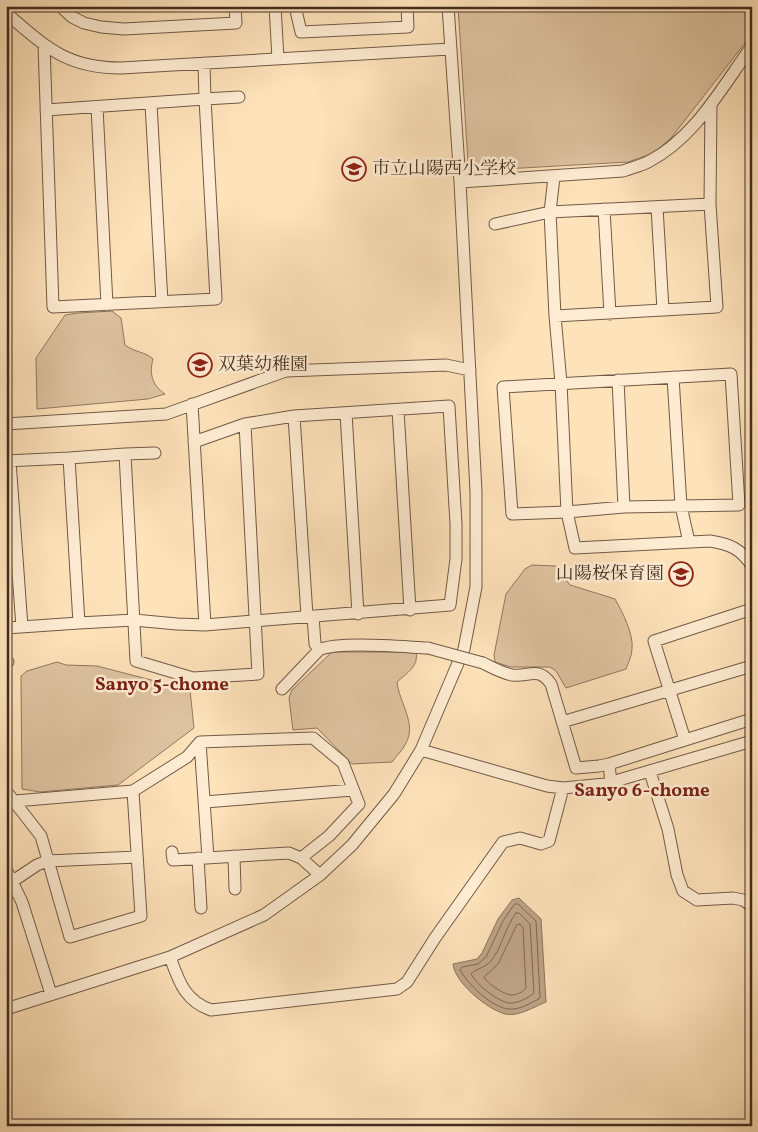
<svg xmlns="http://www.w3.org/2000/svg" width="758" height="1132" viewBox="0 0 758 1132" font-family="Vollkorn,'Noto Serif JP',serif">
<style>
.green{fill:#dec3a0;stroke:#907860}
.water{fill:#bea486;stroke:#8c745d}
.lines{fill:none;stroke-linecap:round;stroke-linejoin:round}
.shore{stroke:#806853;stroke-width:1}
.minor-casing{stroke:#715a46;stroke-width:13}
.minor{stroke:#feecd2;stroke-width:11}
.minor-bridge-casing{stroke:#715a46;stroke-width:13;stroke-linecap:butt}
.minor-bridge{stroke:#feecd2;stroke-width:11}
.labels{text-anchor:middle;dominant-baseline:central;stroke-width:5;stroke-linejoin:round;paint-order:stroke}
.poi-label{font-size:18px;fill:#422d20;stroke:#feecd2;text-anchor:start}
.neighbourhood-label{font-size:19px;font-weight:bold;fill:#7a1f14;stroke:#feecd2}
</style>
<rect width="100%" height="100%" fill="#fee2ba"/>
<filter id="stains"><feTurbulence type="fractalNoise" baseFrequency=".004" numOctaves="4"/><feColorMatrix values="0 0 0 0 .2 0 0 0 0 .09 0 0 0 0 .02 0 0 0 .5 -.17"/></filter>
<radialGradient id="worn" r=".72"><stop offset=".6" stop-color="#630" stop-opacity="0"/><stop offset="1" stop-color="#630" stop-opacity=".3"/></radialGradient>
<path class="green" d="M458 6H752V34L671 138 654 153 628 162 487 170 468 162Z
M112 311 121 318 125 345C134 352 146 352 153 359 149 374 152 385 165 394L148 399 37 409 36 358 65 315 78 313Z
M532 565 556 566 570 585 615 599C622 611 634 635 632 649 632 656 628 663 626 669L566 688 556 671 550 667H511L495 662 494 655 506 594 525 569Z
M332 652H416C419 666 407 673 397 682 399 702 417 724 406 743 403 750 396 756 392 762L352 764 317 728 293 730 289 698 292 690Z
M57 662 66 665 97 666 190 690 194 728 118 785 40 792 22 789 21 676 27 671Z"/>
<path class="water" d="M519 898 541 919 546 1002C534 1007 518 1017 505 1014 487 1009 455 983 453 964L477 959 482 953 498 919 512 900Z"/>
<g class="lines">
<path class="shore" d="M515 904H518L536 921 540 997 539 999C530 1003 520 1010 509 1009 492 1008 468 984 460 970L462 967 478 964 486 957 503 921Z
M516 913H519L530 924 534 993C529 998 516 1004 508 1003 496 1000 477 985 471 974 477 968 485 968 491 961 502 947 505 928 516 913Z
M517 925 520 924 523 928 526 988C523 992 517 995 511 995 503 994 488 984 484 977L498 964Z"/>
<g class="minor-casing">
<path id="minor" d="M60 6 72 17 84 23 101 27 124 29 236 23 235 6
M275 6 278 59
M295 6 301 32 408 27 407 6
M6 13C46 47 66 68 121 68L450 49
M44 45 53 307 216 299 205 99 46 110
M204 63 205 99 239 97
M151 104 162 302
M97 107 107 305
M554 177 550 212 555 316 561 383 567 512 575 548 710 541C730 544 741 549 752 566
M460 182 623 171C631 168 640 166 648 162 695 138 722 87 752 46
M657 207 663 310
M604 209 610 314
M495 224 550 212 710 204
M555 316 717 307 710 204 711 104
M731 374 739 505 624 507 567 512 512 514 503 387Z
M673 377 681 506 689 542
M618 380 624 507
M192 404 205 625 450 605 456 559V524L449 406 294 416 245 424 194 442
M398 410 410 610
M346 413 358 614
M294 416 307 616
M6 424 166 414 286 371 446 365 470 370
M125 454 155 453
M69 458 125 454 136 661 193 678 258 674 245 424
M6 461 69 458 79 623 6 628
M10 461 22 627
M313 616 315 644 319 650
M79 623 134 620 177 624 205 625
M6 662H8
M483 663C493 668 502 673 512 675 530 677 538 666 551 684L576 768 599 766 609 764 611 783
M282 689 319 650C339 641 404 647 428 648
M562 722 752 666
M685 740 752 719
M200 742 208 858
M421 750 547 786 563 788 605 784 752 741
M609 764 685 740 654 641 752 609
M650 772 668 829 677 875 683 891 697 900 733 898 743 900 752 906
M6 791 41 836 70 937 141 916 133 791
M15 801 133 791 187 757 200 742 313 738 343 763 359 804 329 836 301 858
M205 802 353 790
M172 852 173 860 289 853 301 858 320 875
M234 856 235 889
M198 858 201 908
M6 869 22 902 51 994
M13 881 37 865 47 861 137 857
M170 957C179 982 185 1001 211 1010L397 989 407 982 435 938 503 842 520 838 541 844 549 841 563 788
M6 1009 170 957 264 915 320 875 352 845 394 794 421 750 464 649 476 587V492L460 182 448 6"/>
</g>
<use href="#minor" class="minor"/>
<g class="minor-bridge-casing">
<path id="minor-bridge" d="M428 648 483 663"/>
</g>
<use href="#minor-bridge" class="minor-bridge"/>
</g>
<defs>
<g id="school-ring" transform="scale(1.25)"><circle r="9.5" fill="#feecd2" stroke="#8f2418" stroke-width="1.5"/><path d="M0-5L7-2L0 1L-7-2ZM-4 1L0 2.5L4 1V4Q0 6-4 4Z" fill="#8f2418"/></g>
</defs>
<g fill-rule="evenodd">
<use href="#school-ring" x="354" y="169"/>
<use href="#school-ring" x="200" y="365"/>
<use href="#school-ring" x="681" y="574"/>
</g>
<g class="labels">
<g class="poi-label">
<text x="372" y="169">市立山陽西小学校</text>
<text x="218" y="365">双葉幼稚園</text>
<text x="664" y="574" text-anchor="end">山陽桜保育園</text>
</g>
<g class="neighbourhood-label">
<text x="162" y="685">Sanyo 5-chome</text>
<text x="642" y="791">Sanyo 6-chome</text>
</g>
</g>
<rect width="758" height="1132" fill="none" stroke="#fee2ba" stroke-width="25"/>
<rect x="8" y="8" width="743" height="1117" fill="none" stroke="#422d20" stroke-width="2.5"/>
<rect x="12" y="12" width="733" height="1107" fill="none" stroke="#422d20"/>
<rect width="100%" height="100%" filter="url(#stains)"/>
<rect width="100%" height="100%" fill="url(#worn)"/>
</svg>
